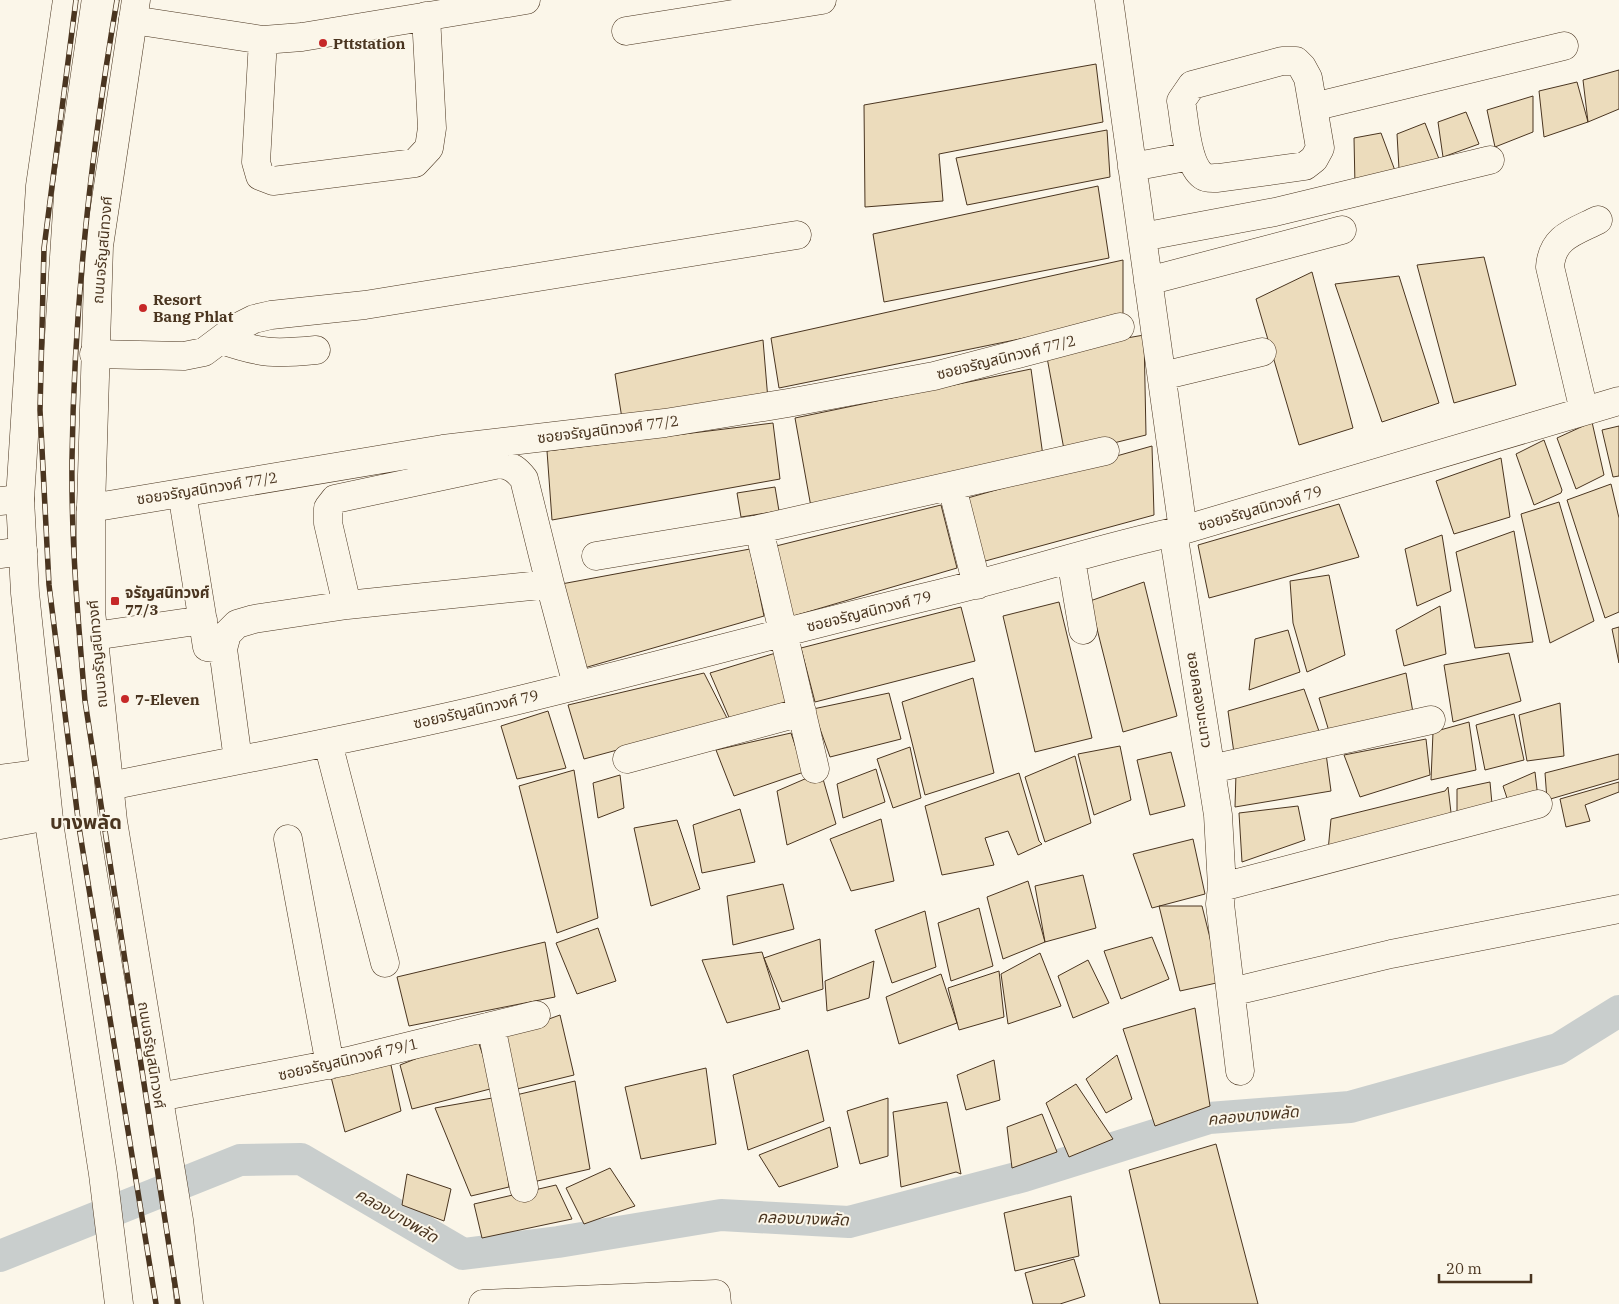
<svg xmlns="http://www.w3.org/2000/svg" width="1619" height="1304" viewBox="0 0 1619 1304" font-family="'IBM Plex Serif','Noto Sans Thai',serif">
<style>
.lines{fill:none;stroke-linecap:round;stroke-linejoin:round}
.canal{stroke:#c9cecd;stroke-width:32}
.building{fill:#ecdcbc;stroke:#4a3520}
.minor-casing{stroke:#4a3520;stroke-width:29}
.major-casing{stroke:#4a3520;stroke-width:29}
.minor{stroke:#fbf6e9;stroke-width:28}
.major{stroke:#fbf6e9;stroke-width:28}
.rail-casing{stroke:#4a3520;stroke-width:5.5}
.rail{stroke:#fbf6e9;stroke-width:4;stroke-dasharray:11;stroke-linecap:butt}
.poi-dot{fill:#c62828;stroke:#fbf6e9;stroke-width:2}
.labels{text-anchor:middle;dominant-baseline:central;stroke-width:4;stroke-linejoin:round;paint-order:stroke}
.poi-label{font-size:15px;font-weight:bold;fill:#4a3520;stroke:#fbf6e9;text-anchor:start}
.street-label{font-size:15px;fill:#4a3520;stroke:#fbf6e9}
.water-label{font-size:16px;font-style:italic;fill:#4a3520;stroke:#fbf6e9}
.district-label{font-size:20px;font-weight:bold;fill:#4a3520;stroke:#fbf6e9}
</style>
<rect width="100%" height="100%" fill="#fbf6e9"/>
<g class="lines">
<path class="canal" d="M0 1256 240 1160 301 1159 463 1254 558 1242 721 1215 849 1222 1024 1176 1209 1118 1350 1107 1558 1049 1619 1011"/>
</g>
<path class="building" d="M1096 64 1103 122 939 154 943 201 865 207 864 105Z
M1619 70V109L1588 122 1583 80Z
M1577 82 1588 122 1544 137 1539 91Z
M1533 96V132L1495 147 1487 110Z
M1466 112 1479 144 1443 157 1438 122Z
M1425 123 1439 159 1399 169 1397 134Z
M1107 130 1110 177 967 205 956 158Z
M1381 133 1397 176 1355 186 1354 138Z
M1098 186 1109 258 884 302 873 234Z
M1484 257 1516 385 1454 403 1417 265Z
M1123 260V318L779 388 771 338Z
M1312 272 1353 428 1299 445 1256 299Z
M1399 276 1439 403 1382 422 1335 284Z
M1144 335 1146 435 1065 455 1046 352Z
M763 340 768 400 623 425 615 374Z
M1031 369 1043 456 811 507 795 418Z
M1592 422 1604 475 1576 489 1557 438Z
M773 423 780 479 552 520 547 451Z
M1619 426V476L1613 477 1602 430Z
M1544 440 1562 490 1561 493 1534 505 1516 454Z
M1152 446 1154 515 978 563 957 501Z
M1501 458 1510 517 1454 534 1436 481Z
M1611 484 1619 518V612L1605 618 1567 500Z
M775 487 779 511 741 517 737 493Z
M1559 502 1594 621 1550 643 1521 514Z
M1339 504 1359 557 1209 598 1198 545Z
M941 505 957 568 787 618 768 548Z
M1514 531 1533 642 1475 648 1456 552Z
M1442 535 1451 591 1417 606 1405 549Z
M750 549 764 616 584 668 556 585Z
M1329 575 1345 655 1307 672 1293 623 1290 581Z
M1144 582 1177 716 1123 732 1090 601Z
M1059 602 1092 738 1035 752 1003 616Z
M1440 606 1446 654 1404 666 1396 630Z
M961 607 975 661 815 702 801 648Z
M1619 627V663L1612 629Z
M1288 630 1300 672 1249 690 1255 639Z
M779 652 795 703 731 722 710 673Z
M1509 653 1521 701 1453 722 1444 665Z
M704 673 728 720 584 759 568 705Z
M1406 673 1414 718 1331 738 1319 698Z
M973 678 994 773 925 795 902 702Z
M1304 689 1320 734 1235 760 1228 711Z
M889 693 901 739 830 757 813 709Z
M1560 703 1564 756 1527 761 1519 715Z
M548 711 566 768 517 779 501 726Z
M1514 714 1524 760 1485 770 1476 725Z
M1469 722 1476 770 1431 780 1433 732Z
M791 733 804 772 734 796 716 750Z
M1426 739 1430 775 1360 797 1344 755Z
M1120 746 1131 800 1094 815 1078 754Z
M1325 746 1331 791 1235 807 1236 773Z
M910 747 921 798 893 808 877 759Z
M1171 752 1185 806 1150 815 1137 760Z
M1619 754V779L1547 800 1545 773Z
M1075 756 1091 823 1045 842 1025 777Z
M876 769 885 802 843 818 837 784Z
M574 770 598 918 557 933 519 786Z
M821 772 836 824 787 845 777 791Z
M1535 772 1538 798 1510 807 1503 786Z
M1019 773 1039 841 1042 844 1018 855 1008 831 985 838 994 865 942 875 925 806Z
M620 775 624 808 598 818 593 783Z
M1490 782 1493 815 1457 816V789Z
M1619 782V792L1585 805 1590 821 1566 827 1560 799Z
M1448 787 1452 821 1328 851 1331 819 1445 791Z
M1298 806 1305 840 1242 862 1239 813Z
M740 809 755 862 702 873 693 825Z
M881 819 894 881 851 891 830 839Z
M677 820 700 889 651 906 634 828Z
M1193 839 1205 894 1152 908 1133 854Z
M1083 875 1096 928 1045 942 1035 886Z
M1028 881 1045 942 1003 959 987 897Z
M783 884 794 929 733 945 727 896Z
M1159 906H1202L1221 982 1180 991Z
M979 908 993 966 951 981 938 923Z
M925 911 936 967 892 983 875 930Z
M598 928 616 981 577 994 556 943Z
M1152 937 1169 979 1121 999 1104 951Z
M820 939 823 989 782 1002 764 958Z
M545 942 555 997 409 1026 397 977Z
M762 952 780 1009 727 1023 702 960Z
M1040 953 1061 1006 1008 1024 1001 974Z
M1088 960 1109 1003 1073 1018 1058 976Z
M874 961 869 998 827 1011 825 981Z
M999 971 1004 1017 959 1030 948 988Z
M941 974 957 1023 899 1044 886 997Z
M1195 1008 1210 1106 1155 1126 1123 1029Z
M560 1015 574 1075 517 1089 496 1038Z
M476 1035 494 1088 412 1109 400 1065Z
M808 1050 824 1121 748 1150 733 1075Z
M1117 1055 1132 1099 1106 1113 1086 1079Z
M389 1056 401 1111 345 1132 330 1073Z
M994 1060 1000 1100 966 1110 957 1075Z
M706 1068 716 1144 641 1159 625 1087Z
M575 1081 590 1169 533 1182 516 1095Z
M1076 1084 1113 1139 1069 1157 1046 1103Z
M498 1097 509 1187 471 1196 435 1108Z
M888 1098V1156L860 1164 847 1111Z
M947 1102 961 1174 956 1172 901 1187 893 1112Z
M1042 1114 1057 1152 1012 1168 1007 1127Z
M830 1127 838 1167 779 1187 759 1155Z
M1216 1144 1258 1304H1160L1129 1170Z
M610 1168 635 1206 584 1224 566 1188Z
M407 1174 451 1189 444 1221 402 1205Z
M556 1185 572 1219 482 1238 474 1204Z
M1071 1196 1079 1256 1015 1271 1004 1213Z
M1074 1259 1085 1296 1060 1304H1033L1025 1273Z"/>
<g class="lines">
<g class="minor-casing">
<path id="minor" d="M1109 0 1183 530
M133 20 263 40 302 37 526 0
M626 31 822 0
M263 40 256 162 260 176 273 181 415 163 429 148 432 128 426 16
M1282 61H1296L1302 67 1308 78 1320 148 1314 159 1305 166 1218 178C1213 178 1207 179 1203 176 1186 164 1185 121 1181 101L1192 85Z
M1313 107 1564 46
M1132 167 1191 156
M1142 237 1275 212 1490 160
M1148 281 1342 230
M222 340C262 354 275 354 316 350
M94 354 184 356 204 352 236 328 254 319 271 315 365 305 797 235
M1162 376 1262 352
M1584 411 1550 267C1552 237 1574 232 1598 220
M952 487 977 585
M0 501 20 499
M184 505 207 647 223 649
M91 508 443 449 665 423 788 403 934 376 1120 327
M1173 532 1218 815 1222 887 1220 904 1240 1071
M0 554 23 551
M596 556 759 529
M1071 559 1083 630
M347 605 328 523V508L335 499 499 464C511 465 517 470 524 479L550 584
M94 636 203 620
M328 743 385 963
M627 759 802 712
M238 760 223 649 227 634 237 624 254 619 347 605 550 584 577 685
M815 769 759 529 1105 451
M1211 769 1431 720
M0 779 43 773
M110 786C237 760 364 737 490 707 641 671 791 629 942 593 1022 574 1102 547 1183 530L1619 401
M0 805 46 796
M0 825 48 816
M288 839 330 1065
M1222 887 1538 804
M1231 992 1391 954 1619 909
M491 1026 524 1188
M159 1097 348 1061 536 1015
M483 1304 716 1294 717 1304"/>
</g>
<g class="major-casing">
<path id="major" d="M67 0 40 186 20 499 25 593 50 829 103 1174 119 1304
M136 0 99 246 91 508V611L113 821 179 1220 189 1304"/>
</g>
<use href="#minor" class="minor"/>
<use href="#major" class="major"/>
<g class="rail-casing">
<path id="rail" d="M76 0 44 248 40 410 49 585 79 827 156 1304
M117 0C91 152 74 304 72 459 71 540 78 621 85 701L178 1304"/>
</g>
<use href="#rail" class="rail"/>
</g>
<g class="poi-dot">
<circle cx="323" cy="43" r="5"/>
<circle cx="143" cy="308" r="5"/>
<rect x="110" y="596" width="10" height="10" rx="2.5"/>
<circle cx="125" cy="699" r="5"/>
</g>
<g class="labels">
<g class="poi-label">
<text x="333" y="43">Pttstation</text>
<text x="153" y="299">Resort<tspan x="153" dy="17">Bang Phlat</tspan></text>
<text x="125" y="592">จรัญสนิทวงศ์<tspan x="125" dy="17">77/3</tspan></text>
<text x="135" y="699">7-Eleven</text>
</g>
<g class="street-label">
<text transform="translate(102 250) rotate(-85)">ถนนจรัญสนิทวงศ์</text>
<text transform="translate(1006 357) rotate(-14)">ซอยจรัญสนิทวงศ์ 77/2</text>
<text transform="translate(608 429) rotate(-7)">ซอยจรัญสนิทวงศ์ 77/2</text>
<text transform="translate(207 488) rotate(-9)">ซอยจรัญสนิทวงศ์ 77/2</text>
<text transform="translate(1260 508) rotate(-16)">ซอยจรัญสนิทวงศ์ 79</text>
<text transform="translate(869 611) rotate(-14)">ซอยจรัญสนิทวงศ์ 79</text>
<text transform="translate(97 654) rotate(-95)">ถนนจรัญสนิทวงศ์</text>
<text transform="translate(1200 700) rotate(81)">ซอยคลองมะนาว</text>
<text transform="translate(476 709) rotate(-13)">ซอยจรัญสนิทวงศ์ 79</text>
<text transform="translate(152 1055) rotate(81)">ถนนจรัญสนิทวงศ์</text>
<text transform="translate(348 1059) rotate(-13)">ซอยจรัญสนิทวงศ์ 79/1</text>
</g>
<g class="water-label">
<text transform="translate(1253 1115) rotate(-5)">คลองบางพลัด</text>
<text transform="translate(397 1215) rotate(30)">คลองบางพลัด</text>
<text transform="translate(803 1218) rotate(2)">คลองบางพลัด</text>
</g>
<g class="district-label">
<text x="86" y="821">บางพลัด</text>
</g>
</g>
<path d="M1439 1274v8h92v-8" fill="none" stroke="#4a3520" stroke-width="2.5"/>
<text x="1446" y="1274" font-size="15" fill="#4a3520" stroke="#fbf6e9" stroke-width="4" paint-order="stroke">20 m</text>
</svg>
